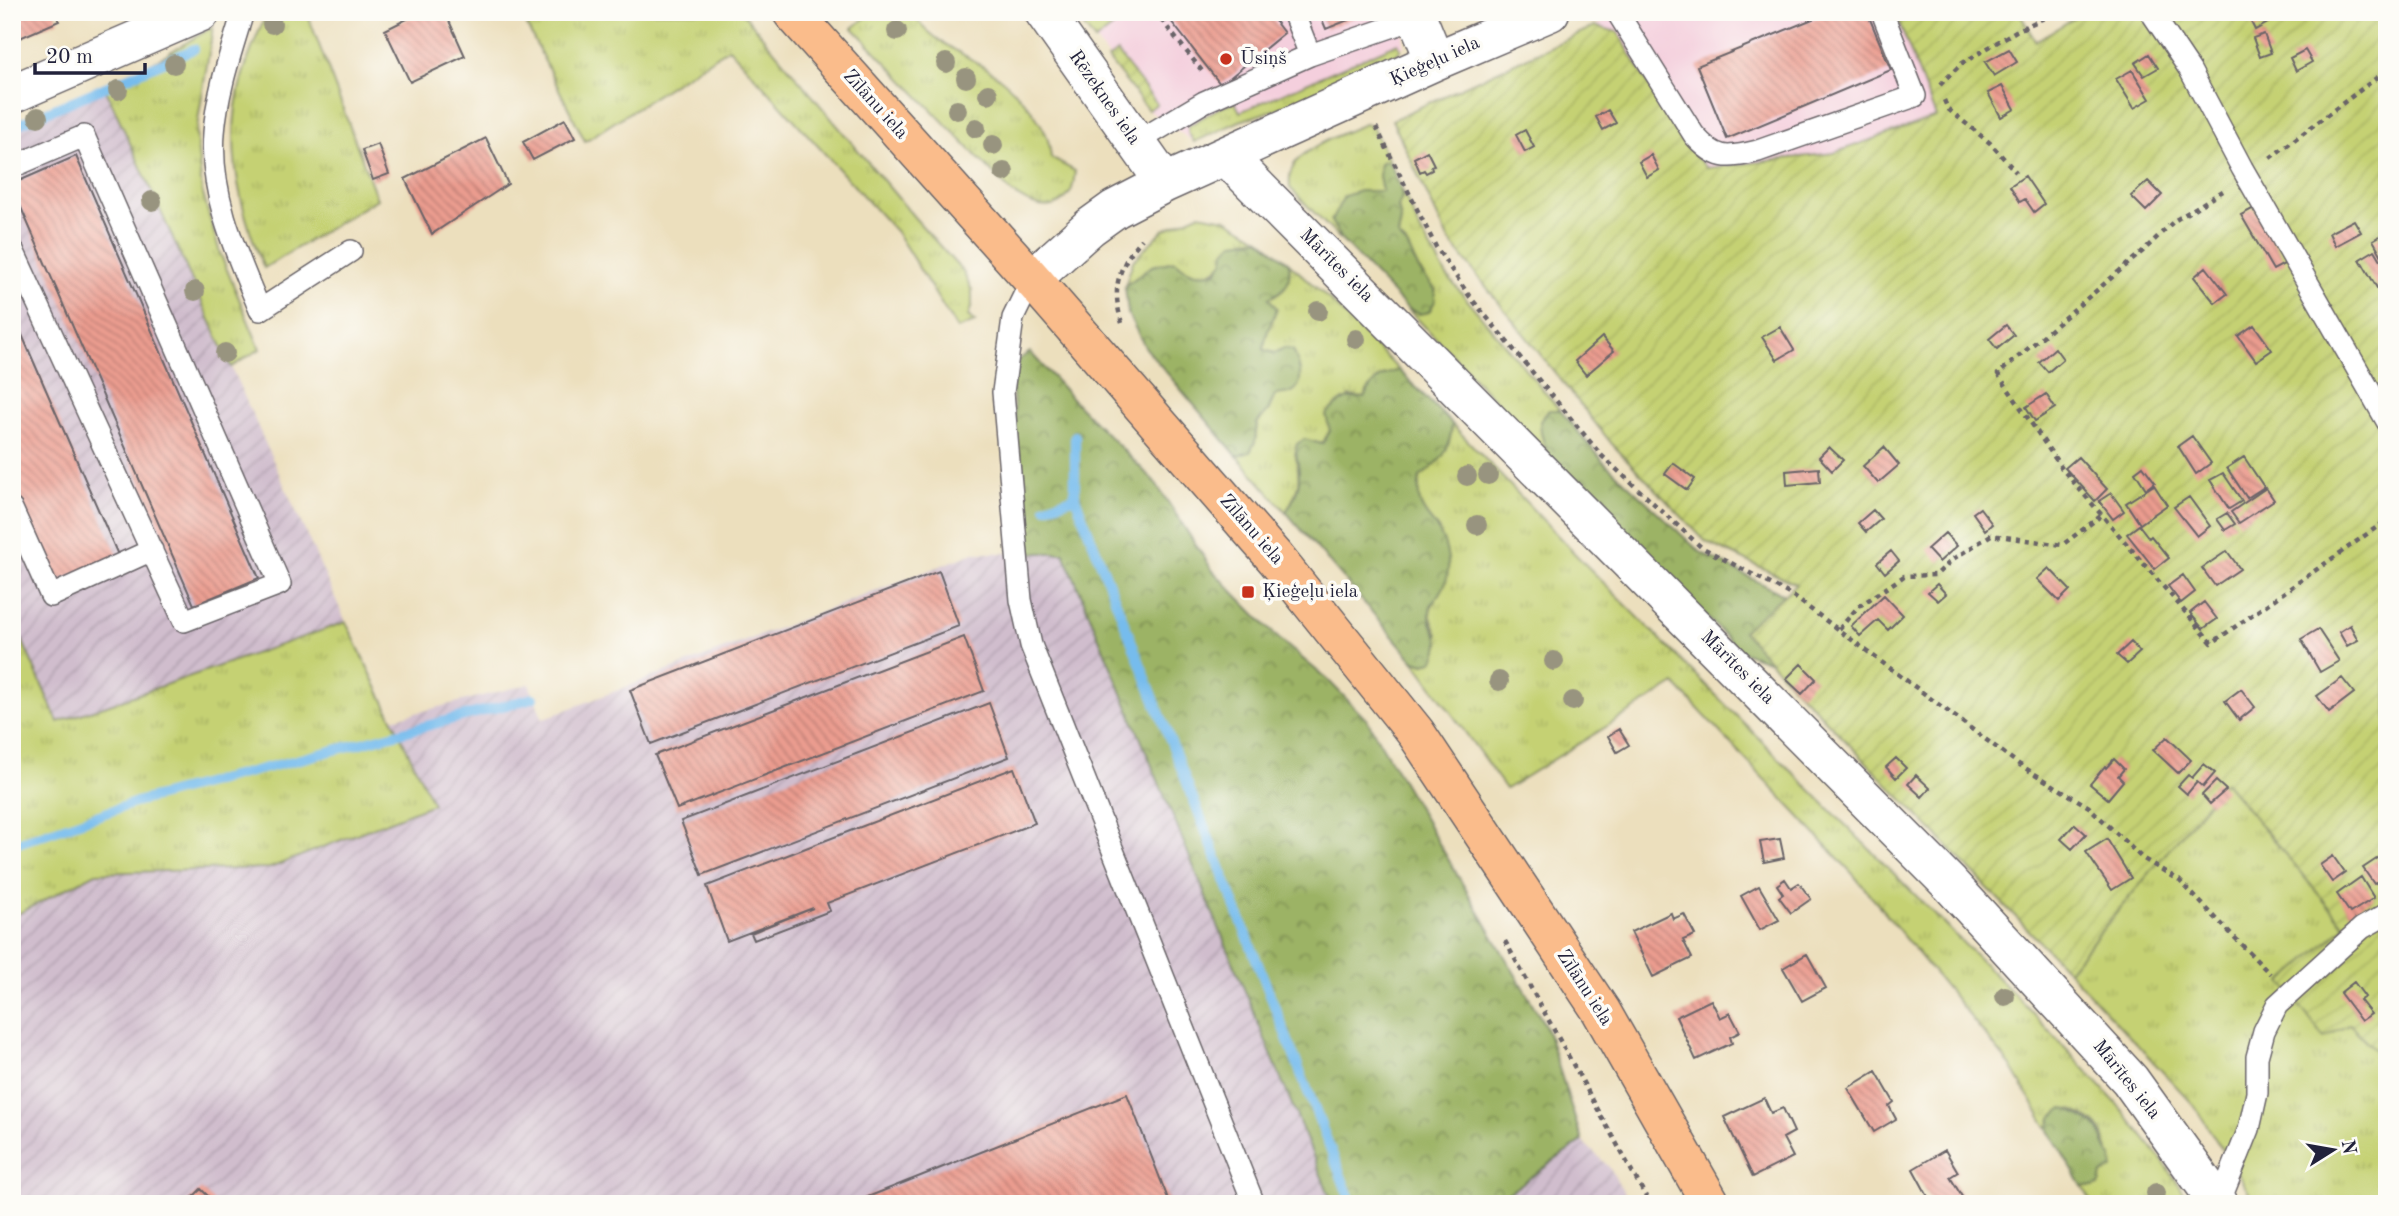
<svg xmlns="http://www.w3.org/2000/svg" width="2399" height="1216" viewBox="0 0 2399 1216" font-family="'Old Standard TT',serif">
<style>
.built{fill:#f4cfdd}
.industrial{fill:url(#industrial-furrows)}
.grass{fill:url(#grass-tufts);stroke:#747a57;stroke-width:2}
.forest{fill:url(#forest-crowns);stroke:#5f6a50;stroke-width:2}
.garden{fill:url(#garden-furrows);stroke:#747a57;stroke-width:2}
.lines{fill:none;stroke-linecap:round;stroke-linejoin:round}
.stream{stroke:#76bced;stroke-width:10}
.building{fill:url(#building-back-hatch)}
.lane-casing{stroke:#696468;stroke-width:24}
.street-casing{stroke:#696468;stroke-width:41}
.highway-casing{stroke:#696468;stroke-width:41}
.path{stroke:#696468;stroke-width:4.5;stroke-dasharray:5 5;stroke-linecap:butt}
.lane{stroke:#fff;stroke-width:21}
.street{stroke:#fff;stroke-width:38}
.highway{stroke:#fabc8b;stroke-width:38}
.tree{fill:#98947f}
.poi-dot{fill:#c8321e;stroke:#fdfcf7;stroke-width:2.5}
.labels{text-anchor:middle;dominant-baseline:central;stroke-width:7;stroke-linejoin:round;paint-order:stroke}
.poi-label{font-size:19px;fill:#22223b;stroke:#fdfcf7;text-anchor:start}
.street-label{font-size:19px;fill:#22223b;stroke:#fdfcf7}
</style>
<defs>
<pattern id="industrial-furrows" width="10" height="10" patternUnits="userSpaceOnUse" patternTransform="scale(1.75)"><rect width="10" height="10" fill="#d0bdcd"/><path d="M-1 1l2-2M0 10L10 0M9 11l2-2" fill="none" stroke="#b2a2b1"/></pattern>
<pattern id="grass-tufts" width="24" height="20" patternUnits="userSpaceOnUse" patternTransform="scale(1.75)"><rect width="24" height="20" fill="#c5d173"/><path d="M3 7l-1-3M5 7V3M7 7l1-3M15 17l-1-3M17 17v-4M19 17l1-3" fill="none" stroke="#a9b364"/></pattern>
<pattern id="forest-crowns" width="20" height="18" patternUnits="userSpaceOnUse" patternTransform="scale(1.75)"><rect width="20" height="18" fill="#9cb365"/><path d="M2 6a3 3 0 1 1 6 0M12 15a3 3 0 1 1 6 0" fill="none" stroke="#7f9154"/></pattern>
<pattern id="garden-furrows" width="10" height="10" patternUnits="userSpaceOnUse" patternTransform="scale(1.75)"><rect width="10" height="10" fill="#c5d173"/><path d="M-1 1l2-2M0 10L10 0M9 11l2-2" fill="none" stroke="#a9b364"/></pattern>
<pattern id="building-back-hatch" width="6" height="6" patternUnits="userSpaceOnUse" patternTransform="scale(1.75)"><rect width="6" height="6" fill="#eb9c8f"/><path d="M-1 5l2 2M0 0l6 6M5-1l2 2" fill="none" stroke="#be7f76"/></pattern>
</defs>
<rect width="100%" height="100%" fill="#fdfcf7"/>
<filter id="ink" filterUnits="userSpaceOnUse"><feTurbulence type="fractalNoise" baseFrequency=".0143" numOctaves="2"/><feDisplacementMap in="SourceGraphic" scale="14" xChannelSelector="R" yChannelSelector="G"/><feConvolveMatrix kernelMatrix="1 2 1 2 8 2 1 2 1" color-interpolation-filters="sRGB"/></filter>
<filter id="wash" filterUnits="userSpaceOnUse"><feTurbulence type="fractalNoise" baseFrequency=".00686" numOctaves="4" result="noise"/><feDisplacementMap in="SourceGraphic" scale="28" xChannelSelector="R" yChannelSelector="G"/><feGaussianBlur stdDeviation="1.57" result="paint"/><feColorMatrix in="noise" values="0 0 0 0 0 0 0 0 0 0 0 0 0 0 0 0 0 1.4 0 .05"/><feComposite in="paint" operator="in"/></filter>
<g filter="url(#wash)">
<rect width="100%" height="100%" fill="#ecdfbd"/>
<path class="built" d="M1074 12H1401L1404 45 1394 58 1274 110 1240 121 1194 142 1148 110Z
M1626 12H1895L1936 117 1834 153 1707 168 1680 139 1618 32 1595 26Z"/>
<path class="industrial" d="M106 90 346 622 58 722 12 617V129Z
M974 553H1064L1333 1204H12V917L96 873 270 868 432 804 392 719 529 684 543 719Z
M1582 1141 1609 1167 1631 1204H1493Z"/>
<path class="grass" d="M267 12H321L309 18 377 199 264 268C239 209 224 141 242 78 248 56 258 34 267 12Z
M520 12H742L914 217 963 272 972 290V305L968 316 975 322 957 329 897 233 729 48 585 141Z
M872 12H912C927 37 952 48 976 62 1003 77 1031 104 1045 132 1049 139 1050 150 1051 158L1075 171C1074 177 1074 187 1070 193 1053 217 1029 205 1010 191L853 28Z
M1085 12H1132L1095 41 1077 17Z
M213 27 196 133 202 191 220 253 260 349 231 367 106 90Z
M1398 43 1401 49 1394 58 1274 110 1240 121 1194 142 1188 132V126L1217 109 1235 102 1240 112Z
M1365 124 1372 126 1390 163 1384 161 1379 177 1383 191H1360L1331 221 1343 242 1290 188C1289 179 1290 169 1296 162 1308 147 1347 131 1365 124Z
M1400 186 1421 232 1447 276 1560 410H1549L1548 456 1407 308 1419 314 1435 289 1419 270 1407 245 1398 236 1401 220 1398 207 1402 197Z
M1199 214 1226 219 1260 239 1244 240C1218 266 1212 290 1174 261L1152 266 1125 286 1133 261 1163 230Z
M1289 263 1333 303 1399 370C1381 375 1372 381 1364 398L1350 396 1322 444 1305 440 1295 453C1301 479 1300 489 1286 512L1237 456 1250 451 1255 442 1257 423 1268 411 1275 395 1292 392 1284 348 1275 353 1264 350 1269 298C1287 289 1291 283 1289 263Z
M1452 424 1577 556 2028 1008 2117 1104 2168 1168 2191 1204H2093L2082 1186 2094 1187 2112 1157C2105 1149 2106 1140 2101 1130 2095 1119 2082 1116 2072 1109L2053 1116 2048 1129 2010 1065 1852 873 1675 684 1506 789 1414 661 1425 664 1438 634C1428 614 1426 609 1441 592L1439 530C1421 510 1415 504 1420 477 1438 464 1451 446 1452 424Z
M12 617 58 722 346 622 433 804 270 868 96 873 12 917Z
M2225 781 2346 926 2350 1024 2387 1063V1204H2253L2248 1191 2194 1105 2068 971Z"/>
<path class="forest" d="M1384 161 1390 163 1400 186 1402 197 1398 207 1401 220 1398 236 1407 245 1419 270 1435 289V301L1429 312 1419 314 1407 308 1343 242 1331 221 1344 196 1360 191H1382L1379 177 1380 163Z
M1260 239 1289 263C1291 283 1287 289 1269 298L1277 309C1271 325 1265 333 1264 350L1275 353 1284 348 1293 350C1298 361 1307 384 1292 392 1288 394 1280 394 1275 395L1268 411 1257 423 1255 442 1250 452 1237 456 1145 347 1128 314 1125 286 1152 266 1175 261C1189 273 1198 276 1216 272L1224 260 1225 251 1234 242Z
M1030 352 1079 406 1154 481 1213 571 1278 638 1328 680 1367 720 1546 1027 1582 1141 1493 1204H1333L1064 553H1031L1024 521 1012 386 1018 360Z
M1399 370 1452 424C1450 452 1442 461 1420 477 1412 517 1438 516 1446 549 1450 563 1449 580 1441 592 1436 600 1429 603 1430 615 1430 634 1447 634 1434 660L1425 664 1414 661 1286 512C1294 499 1300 489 1299 473 1299 462 1294 455 1297 444L1305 439 1322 444 1330 431 1326 415C1338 401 1346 396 1364 398 1372 381 1381 375 1399 370Z
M1549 410H1560L1603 461 1700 552 1784 595 1743 631 1771 662 1740 651 1548 456 1541 433 1540 421Z
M2063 1108C2073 1110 2076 1114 2084 1118 2110 1130 2097 1141 2112 1157L2113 1169 2102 1174 2100 1184 2094 1187 2082 1186 2048 1129 2053 1116Z"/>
<path class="garden" d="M1895 12H2019L2035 41 2085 12H2387V1063L2350 1024 2324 1038 2282 982 2345 926 2225 782 2068 971 1786 679 1743 631 1796 584 1706 542 1612 444 1448 239 1392 120 1595 26 1618 32 1680 139 1707 168 1834 153 1936 117Z
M1117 52 1157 104 1148 110 1108 59Z"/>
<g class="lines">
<path class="stream" d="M12 127 194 49
M1075 497V436
M1046 507 1075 497 1352 1204
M12 597 15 604
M12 845 140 801 533 698"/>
</g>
<g id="blocks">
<path class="building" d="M12 12H55L59 21 13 41Z
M421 12H445L465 56 410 82 385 30Z
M1164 12H1268L1284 33 1221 85Z
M1319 12H1368L1326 29Z
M1830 12H1867L1891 70 1727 139 1697 66Z
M2251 12H2281L2282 15 2255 30 2247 14Z
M2264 34 2271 53 2260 57 2253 38Z
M2009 49 2017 62 1994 76 1985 62Z
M2305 50 2312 62 2296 71 2290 58Z
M2149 54 2158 68 2144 76 2135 63Z
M2132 70 2150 99 2134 108 2116 79Z
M2002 86 2015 109 2001 117 1988 93Z
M1608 110 1616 123 1603 130 1596 117Z
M565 119 575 138 533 160 523 142Z
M1525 130 1534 147 1525 152 1516 135Z
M486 138 508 184 432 234 405 179Z
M378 144 389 174 373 180 362 150Z
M1427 151 1434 165 1431 166 1432 170 1426 173 1424 170 1420 172 1414 158Z
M1651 155 1659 170 1647 177 1639 162Z
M76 156 259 578 194 605 12 187V184Z
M2025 176 2044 204 2034 212 2025 199 2020 202 2010 186Z
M2148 181 2162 195 2146 211 2131 196Z
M2254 208 2286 263 2273 270 2241 215Z
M2354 220 2361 232 2335 246 2329 233Z
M2387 232V265L2373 240Z
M2375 250 2387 270V305L2360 259Z
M2206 267 2227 294 2215 303 2194 277Z
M12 312 118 555 55 583 12 487Z
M2006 325 2014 335 1997 349 1989 339Z
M2254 325 2272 350 2256 361 2238 336Z
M1780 327 1794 350 1777 360 1762 337Z
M1602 337 1614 351 1586 375 1575 361Z
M2055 348 2063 359 2048 372 2039 362Z
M2046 394 2055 408 2035 421 2026 407Z
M2192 436 2211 463 2196 474 2178 446Z
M1829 447 1843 460 1832 471 1819 457Z
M1884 447 1899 465 1878 483 1863 466Z
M2078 457 2107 489 2095 501 2065 468Z
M2244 457 2264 487 2247 498 2227 468Z
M1673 463 1695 479 1687 490 1665 474Z
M2143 466 2155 482 2146 489 2135 472Z
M1819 468 1820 482 1787 485 1786 471Z
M2223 473 2242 501 2229 509 2210 480Z
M2154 485 2167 505 2140 524 2126 503Z
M2266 488 2274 500 2239 523 2231 512Z
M2111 493 2124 511 2113 519 2099 501Z
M2189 497 2210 526 2197 536 2174 507Z
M1980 508 1992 524 1985 530 1973 513Z
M1873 510 1881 519 1866 532 1858 523Z
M2227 513 2235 524 2225 530 2217 519Z
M2139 525 2149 538 2151 536 2169 558 2155 569 2127 534Z
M1945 533 1957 546 1939 562 1927 549Z
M1891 551 1899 561 1885 573 1877 563Z
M2227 551 2240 569 2215 586 2202 568Z
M2049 568 2070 590 2059 601 2037 579Z
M939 571 959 626 651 744 630 690Z
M2183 575 2195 592 2181 603 2168 586Z
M1937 584 1946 594 1938 601 1928 592Z
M1884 595 1903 615 1888 630 1878 620 1860 636 1851 626Z
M2204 602 2217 619 2203 629 2190 613Z
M2350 625 2358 640 2347 646 2339 632Z
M2318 629 2339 661 2320 672 2301 639Z
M964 637 984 691 677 809 655 755Z
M2131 642 2140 652 2127 664 2117 655Z
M1801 664 1816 679 1802 694 1786 679Z
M2342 678 2354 693 2329 712 2317 696Z
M2241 689 2255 707 2239 720 2225 701Z
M989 703 1009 757 702 875 681 821Z
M1619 729 1629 745 1617 752 1608 736Z
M2167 737 2191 760 2178 773 2153 750Z
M1896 758 1906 768 1896 778 1886 767Z
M2114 759 2124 769 2118 776 2123 781 2108 799 2090 784 2105 766 2106 768Z
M2204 764 2215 773 2203 787 2197 782 2187 794 2178 786 2188 775 2192 778Z
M1014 768 1035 823 827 903 830 911 822 914 754 940 751 933 813 908 727 941 707 886Z
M1916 775 1930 788 1922 797 1908 784Z
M2216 781 2226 790 2210 804 2202 795Z
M2075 824 2086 834 2072 849 2061 839Z
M1780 839 1784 858 1764 862 1760 842Z
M2107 839 2131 878 2112 890 2086 852Z
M2387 852V876L2374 884 2363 868Z
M2333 856 2345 873 2332 882 2320 865Z
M2361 877 2374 898 2350 913 2337 894Z
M1785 879 1791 888 1799 883 1811 899 1791 913 1779 897 1783 894 1777 885Z
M1759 886 1779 920 1760 930 1741 896Z
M1671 913 1673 919 1684 914 1695 935 1683 940 1692 958 1653 977 1631 932Z
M1807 954 1826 988 1802 1001 1783 968Z
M2354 982 2365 997 2360 1000 2371 1014 2361 1021 2340 993Z
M1711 1000 1720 1018 1730 1013 1740 1032 1730 1037 1732 1043 1696 1060 1676 1017Z
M1876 1071 1894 1102 1889 1106 1896 1119 1874 1132 1848 1088Z
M1127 1094 1170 1204H850Z
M1764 1098 1771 1113 1783 1108 1794 1132 1783 1138 1793 1157 1753 1177 1724 1117Z
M1945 1150 1958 1172 1950 1177 1964 1200 1957 1204H1932L1913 1169Z
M201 1189 216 1204H186Z"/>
</g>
</g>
<g filter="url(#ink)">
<use href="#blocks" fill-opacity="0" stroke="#696468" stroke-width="2"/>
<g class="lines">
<g class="lane-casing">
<path id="lane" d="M243 12C231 52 217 92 214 133 209 195 237 255 260 310L351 251
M1617 12 1694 135C1716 160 1726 159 1758 151L1915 96 1882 12
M2151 12 2190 70 2242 168 2387 421
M1310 55 1417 18
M1135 143 1204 102 1310 55 1293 12
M12 167 84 136 280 584 184 621 12 248
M1032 279 1013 318 1003 392 1021 600 1031 645 1254 1204
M12 509 51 596 152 550
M2219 1203 2249 1129 2257 1093V1057L2264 1031 2277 1005 2362 928 2387 914"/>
</g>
<g class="street-casing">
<path id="street" d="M1044 12 1165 183
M1415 12 1435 61
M12 94 201 12
M1226 156 1950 884 2130 1080 2219 1204
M1032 279 1090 227 1115 209 1165 183 1435 61 1550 12"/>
</g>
<g class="highway-casing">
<path id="highway" d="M792 12 1032 279 1276 559 1416 733 1601 1011 1711 1204"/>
</g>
<path class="path" d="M1155 12 1203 72
M1940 85 1961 64 2016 31 2057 12
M1944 100 1948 109 1990 143 2016 172
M1376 127 1436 247 1470 297 1602 456 1701 547 1793 596 2020 765 2089 807 2142 858 2179 880 2270 974
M2270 158 2387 70
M2223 191 2174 221 2143 251 1998 374 2063 470 2212 643 2387 520
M1122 323C1111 288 1118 266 1142 239
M1839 629 1858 607 1904 576 1936 575 1953 559 1991 535 2062 545 2102 515
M1505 941 1650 1204"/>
<use href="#lane" class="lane"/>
<use href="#street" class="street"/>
<use href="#highway" class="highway"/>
</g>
<g class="tree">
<circle cx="272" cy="24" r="10"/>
<circle cx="897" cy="31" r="10"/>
<circle cx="946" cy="63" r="10"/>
<circle cx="174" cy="64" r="10"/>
<circle cx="966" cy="78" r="10"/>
<circle cx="118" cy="90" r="10"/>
<circle cx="988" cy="94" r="10"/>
<circle cx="957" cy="110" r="10"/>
<circle cx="38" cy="117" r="10"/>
<circle cx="976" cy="128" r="10"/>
<circle cx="993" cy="145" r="10"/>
<circle cx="1004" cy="172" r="10"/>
<circle cx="152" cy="201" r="10"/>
<circle cx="195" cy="291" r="10"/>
<circle cx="1318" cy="311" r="10"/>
<circle cx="1356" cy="339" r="10"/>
<circle cx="225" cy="353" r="10"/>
<circle cx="1488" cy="475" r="10"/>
<circle cx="1467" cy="476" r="10"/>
<circle cx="1477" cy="525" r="10"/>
<circle cx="1554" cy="661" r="10"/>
<circle cx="1499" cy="681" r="10"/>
<circle cx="1573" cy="701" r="10"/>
<circle cx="2005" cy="996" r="10"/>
<circle cx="2156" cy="1193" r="10"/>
</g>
</g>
<g class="poi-dot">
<circle cx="1226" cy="59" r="7"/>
<rect x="1241" y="585" width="14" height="14" rx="3.5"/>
</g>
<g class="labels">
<g class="poi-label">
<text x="1240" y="59">Ūsiņš</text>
<text x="1262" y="592">Ķieģeļu iela</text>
</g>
<g class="street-label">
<text transform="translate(1435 62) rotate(-24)">Ķieģeļu iela</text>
<text transform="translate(1104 98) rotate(55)">Rēzeknes iela</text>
<text transform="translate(875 105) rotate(48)">Zīlānu iela</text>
<text transform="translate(1336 266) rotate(45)">Mārītes iela</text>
<text transform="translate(1251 530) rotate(49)">Zīlānu iela</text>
<text transform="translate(1737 668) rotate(45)">Mārītes iela</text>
<text transform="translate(1584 988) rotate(57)">Zīlānu iela</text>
<text transform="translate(2126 1080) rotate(51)">Mārītes iela</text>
</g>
</g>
<rect width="2399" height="1216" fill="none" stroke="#fdfcf7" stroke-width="42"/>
<g transform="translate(2333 1150) rotate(79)" stroke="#fdfcf7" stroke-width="5" paint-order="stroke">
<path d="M0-5L12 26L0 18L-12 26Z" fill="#22223b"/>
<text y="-10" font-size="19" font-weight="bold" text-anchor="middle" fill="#22223b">N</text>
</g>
<path d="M35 63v10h110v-10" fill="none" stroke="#22223b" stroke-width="3.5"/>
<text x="46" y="63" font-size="21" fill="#22223b" stroke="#fdfcf7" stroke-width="5" paint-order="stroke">20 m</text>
</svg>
